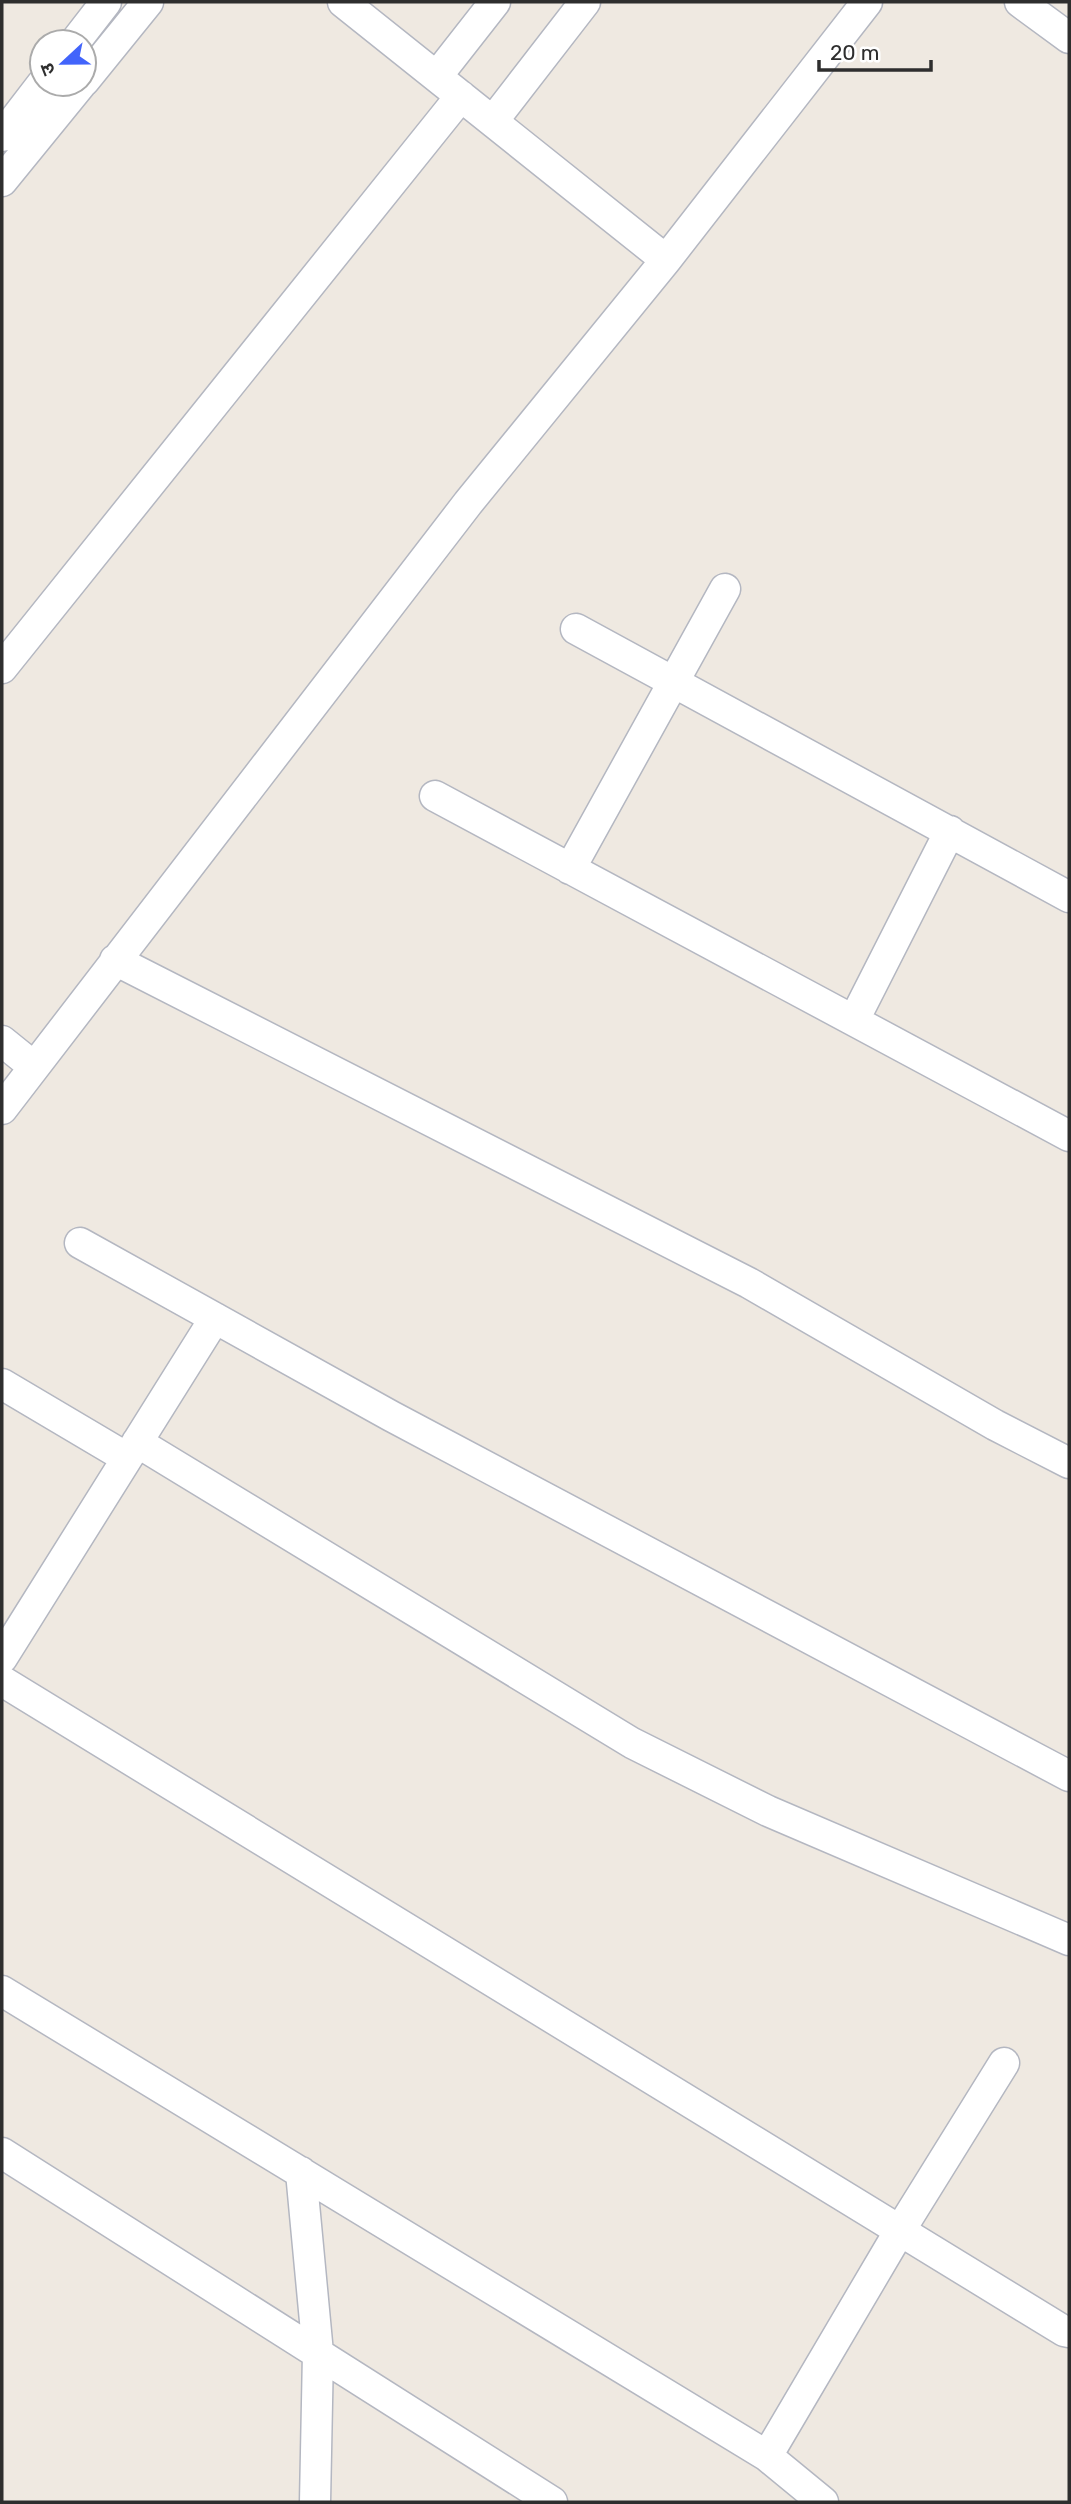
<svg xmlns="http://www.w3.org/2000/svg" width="1071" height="2504" viewBox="0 0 1071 2504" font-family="Rubik,'Noto Sans Devanagari',sans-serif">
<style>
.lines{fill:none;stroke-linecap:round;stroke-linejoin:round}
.minor-casing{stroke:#b4b7c1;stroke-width:33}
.minor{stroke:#fff;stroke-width:30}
</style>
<rect width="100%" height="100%" fill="#efe9e1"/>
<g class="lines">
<g class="minor-casing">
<path id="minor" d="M343 2 666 260
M1020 2 1069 38
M75 42 106 2
M437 76 495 2
M84 81 148 2
M493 121 585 2
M2 136 42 84
M2 181 81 84
M576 629 1069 897
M2 668 461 96
M435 796 1069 1136
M570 869 725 589
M115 960 749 1283 995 1425 1069 1463
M854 1020 950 831
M2 1041 33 1066
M2 1109 468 503 666 260 867 2
M80 1243 391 1416 1069 1776
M2 1384 127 1458
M137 1442 632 1743 768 1811 1069 1940
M2 1658 215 1318
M2 1681 1064 2331 1069 2332
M2 1991 767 2456 823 2502
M2 2153 552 2502
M301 2172 318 2353 315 2502
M767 2456 899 2232 1004 2063"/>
</g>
<use href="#minor" class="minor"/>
</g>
<rect width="1071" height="2504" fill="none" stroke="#2e2e2e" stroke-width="7"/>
<g transform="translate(63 63) rotate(248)"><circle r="33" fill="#ffffff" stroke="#ababab" stroke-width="2"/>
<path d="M0-5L12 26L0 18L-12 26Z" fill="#4264fb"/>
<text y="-10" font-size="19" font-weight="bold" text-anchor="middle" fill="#2e2e2e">उ</text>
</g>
<path d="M819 60v10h112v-10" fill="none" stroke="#2e2e2e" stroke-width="3.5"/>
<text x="830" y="60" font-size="21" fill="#2e2e2e" stroke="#ffffff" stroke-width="5" paint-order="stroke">20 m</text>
</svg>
